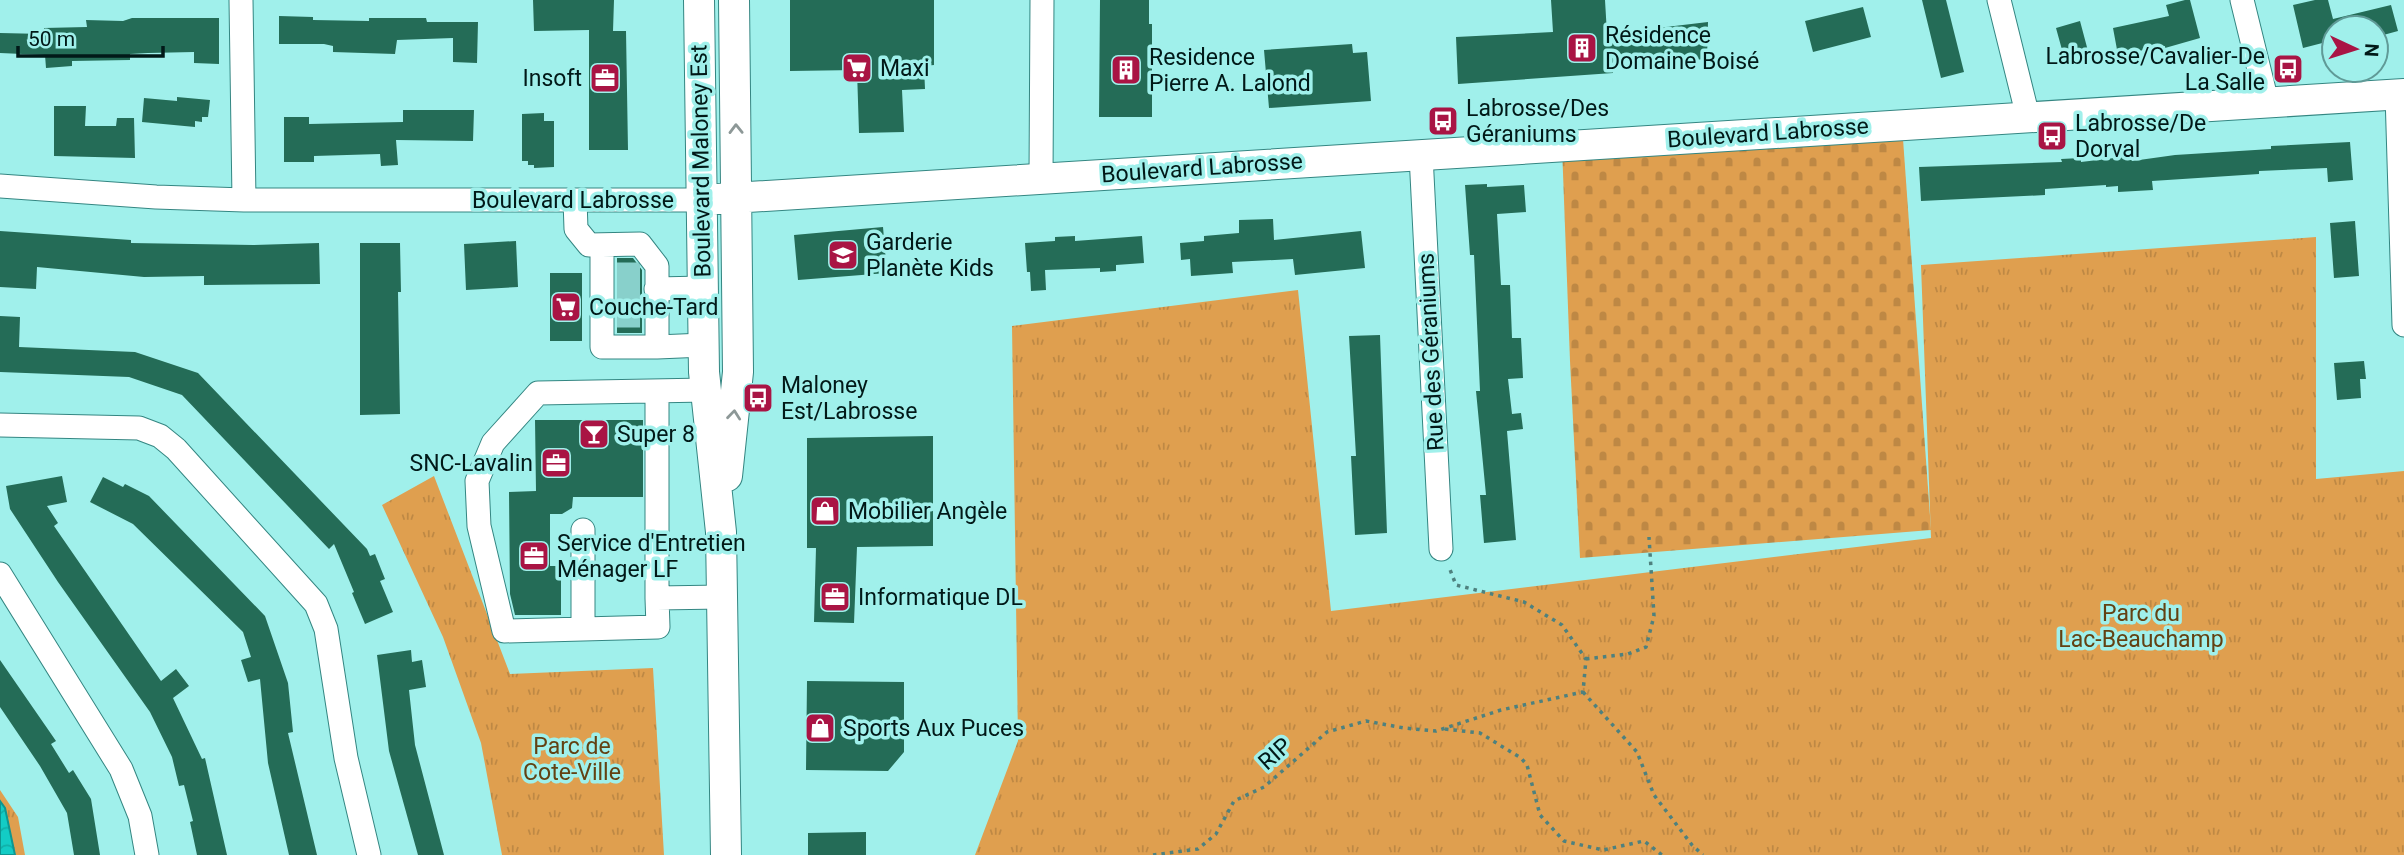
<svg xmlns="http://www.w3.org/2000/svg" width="2404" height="855" viewBox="0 0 2404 855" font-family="Roboto,sans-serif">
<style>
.cemetery{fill:url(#cemetery-stones)}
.park{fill:url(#park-tufts)}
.water{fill:url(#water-waves);stroke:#0e9691;stroke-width:2}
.building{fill:#246c57}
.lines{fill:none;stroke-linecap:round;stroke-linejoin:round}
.minor-tunnel{stroke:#88d0cb;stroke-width:23;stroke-dasharray:23 11;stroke-linecap:butt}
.minor-casing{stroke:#348682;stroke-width:25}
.major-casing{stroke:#348682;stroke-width:32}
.path{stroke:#4e817e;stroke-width:3.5;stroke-dasharray:3.5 5;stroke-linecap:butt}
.minor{stroke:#fff;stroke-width:23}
.major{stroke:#fff;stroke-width:30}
.oneway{stroke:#8d9897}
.labels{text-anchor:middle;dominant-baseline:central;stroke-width:7;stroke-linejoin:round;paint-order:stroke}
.poi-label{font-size:23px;fill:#011918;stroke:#a0f0eb;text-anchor:start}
.street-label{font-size:23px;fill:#011918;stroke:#a0f0eb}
.park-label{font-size:23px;fill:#634112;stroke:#a0f0eb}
</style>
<defs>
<pattern id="cemetery-stones" width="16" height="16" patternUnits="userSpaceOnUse" patternTransform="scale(1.75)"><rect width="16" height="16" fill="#df9f4f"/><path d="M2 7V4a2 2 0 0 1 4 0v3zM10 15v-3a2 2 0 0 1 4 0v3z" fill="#be8844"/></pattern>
<pattern id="park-tufts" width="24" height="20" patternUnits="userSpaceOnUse" patternTransform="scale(1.75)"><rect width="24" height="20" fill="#df9f4f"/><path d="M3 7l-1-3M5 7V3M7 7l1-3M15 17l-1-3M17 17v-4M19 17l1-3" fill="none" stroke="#be8844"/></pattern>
<pattern id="water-waves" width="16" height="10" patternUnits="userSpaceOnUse" patternTransform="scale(1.75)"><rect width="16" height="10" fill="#13ccc5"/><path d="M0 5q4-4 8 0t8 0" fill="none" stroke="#10afa8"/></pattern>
</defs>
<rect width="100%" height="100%" fill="#a0f0eb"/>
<path class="cemetery" d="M1902 125 1931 530 1580 558 1570 361 1562 146Z"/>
<path class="park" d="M2316 237V479L2404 471V855H975L1018 741 1012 326 1298 290 1331 611 1931 538 1921 265Z
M434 476 510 674 653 668 664 855H502L481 743 443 637 382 505Z
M0 790 18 817 25 855H0Z"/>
<path class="water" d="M0 801 5 808 15 855H0Z"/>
<path class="building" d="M533 0H614L613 31H626L628 150H589V30L534 31Z
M790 0H934V65L924 66 925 89 902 90 904 132 859 133 857 70 790 71Z
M1100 0H1149V24H1152V117H1099Z
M1551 0H1605L1607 34 1708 22 1707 59 1613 65V73L1458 84 1456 37 1553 32Z
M1922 0H1946L1964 72 1941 78Z
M2185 0H2190L2200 38 2165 48V46L2118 55 2113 28 2169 16 2166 5Z
M2315 0H2328L2333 19 2391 5 2398 31 2376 37V28H2334V40L2303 48 2293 5Z
M1863 7 1871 37 1813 52 1805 21Z
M279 16 313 17V20L369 21V18H426L427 22H478L477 63 453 62V38L397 40 395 54 333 52V46L324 44H279Z
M132 18H219V64L194 63V52L148 53 130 54V60L72 61V66L46 68 45 55 0 53V33L44 34V28L87 27 86 20 123 21Z
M2080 21 2088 51 2064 57 2056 28Z
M1352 44 1353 53 1367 52 1371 101 1269 108 1264 50Z
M177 97 210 100 208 117H202V122L195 121V127L142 122 144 98 177 101Z
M54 106H86L85 126H116L117 118H134L135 158 54 156Z
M403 110H474L473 141 396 140 398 165 381 166 380 154 314 156V162H284V117H309V124L403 122Z
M544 113V121H554V167L534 168V165H528V161H522V114Z
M2350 142 2353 180 2328 182 2327 168 2259 171V174L2152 181 2153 190 2118 192V186L2106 187V185L2045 189V195L1921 201 1919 167 2062 162 2061 159 2081 158V162L2131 156 2132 161 2175 155 2271 149V146Z
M1487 184V187L1524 185 1526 212 1497 214 1501 285H1510L1512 338H1521L1523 378 1508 379 1512 414 1521 413 1523 429 1507 431 1516 540 1484 543 1480 495H1486L1476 391H1480L1474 255H1470L1465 185Z
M1273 219 1274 240 1361 231 1365 268 1295 275 1293 259 1232 262 1233 273 1191 276 1190 259 1181 260 1180 243 1204 241V236L1239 233V220Z
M2355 221 2359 276 2334 278 2330 223Z
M883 227 887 273 798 280 794 235Z
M0 231 131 240V243L253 245 319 243 320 284 204 285V276L144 277 37 267 36 289 0 287Z
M1075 236V241L1142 236 1144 263 1116 265V271L1100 272V268L1045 270 1046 290 1031 291 1030 272H1027L1025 243 1055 241V237Z
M516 241 518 287 466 290 464 244Z
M360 243H400L401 292H398L400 414 360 415Z
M617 258H633L642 270V333H617Z
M550 273H582V341H550Z
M0 316 20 317 19 347 135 352 198 373 367 549 370 556 375 554 385 579 380 581 393 612 365 624 352 593 354 592 334 544 329 549 182 395 129 377 0 372Z
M1380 335 1387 533 1355 535 1351 456H1356L1349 336Z
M2364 361 2366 379H2360L2361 398 2337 400 2334 363Z
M535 420H643V497H573L572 508 562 514H550V566H561V615H515L510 594 509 492 536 491Z
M933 436V546L857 547 854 623 814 622 816 548H807V438Z
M62 476 67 502 47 506 58 523 54 526 161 681 176 669 189 686 173 698 202 759 205 758 227 855H197L190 822 193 821 184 785 179 786 172 757 150 712 58 582 10 509 6 486Z
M103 477 123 487 125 484 149 496 265 616 288 683 293 732 288 733 317 855H289L268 763 260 679 248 682 241 660 251 657 243 632 133 524 90 502Z
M411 650 412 662 422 660 426 687 409 690 415 745 444 855H418L389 751 377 655Z
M0 660 56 741 51 744 69 773 73 770 91 799 100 855H74L67 813 40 766 0 707Z
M807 681 904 682V752L888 771 806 770Z
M866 832V855H808V833Z"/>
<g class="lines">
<path class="minor-tunnel" d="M617 274H642
M617 295H642
M617 316H642"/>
<g class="minor-casing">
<path id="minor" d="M241 0 244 200
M1999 0 2028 117
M2242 0 2267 102
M2397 94 2404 325
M1421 155 1441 549
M1041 178 1042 0
M0 186 156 197 244 200H701
M575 200 576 229 589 245 640 244 657 266V347H602V246
M656 289 703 288
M657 347 704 345
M706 390 538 393 493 443 477 481 479 526 504 631 658 627 657 598 722 597
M0 425 139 428 160 436 176 449 316 604 326 629 346 758 369 855
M583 530V629
M0 574 121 769 140 816 147 855
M657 598V391"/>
</g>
<g class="major-casing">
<path id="major" d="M699 0 704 372 721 532 726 855
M701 200 2404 94
M727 476 738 372 734 0"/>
</g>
<path class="path" d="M1586 659 1628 654 1646 647 1654 616 1649 537
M1583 692 1637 752 1654 795 1692 845 1703 855
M1445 729 1480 733 1521 758 1527 765 1540 815 1564 841 1603 850 1644 841 1662 855
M1153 855 1198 849 1216 834 1234 801 1264 787 1327 732 1366 721 1404 728 1436 731 1501 710 1583 692 1586 659 1562 625 1524 602 1456 585 1449 567"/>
<use href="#minor" class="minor"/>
<use href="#major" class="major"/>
</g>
<defs><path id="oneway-chevron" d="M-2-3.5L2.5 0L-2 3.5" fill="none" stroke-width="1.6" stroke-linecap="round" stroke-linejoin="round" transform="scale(1.75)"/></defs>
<g class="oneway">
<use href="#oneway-chevron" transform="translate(736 129) rotate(-91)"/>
<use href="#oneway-chevron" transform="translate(734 415) rotate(-84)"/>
</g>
<defs>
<g id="building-square" transform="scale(1.575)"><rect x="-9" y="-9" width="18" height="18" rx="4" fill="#a91444" stroke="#a0f0eb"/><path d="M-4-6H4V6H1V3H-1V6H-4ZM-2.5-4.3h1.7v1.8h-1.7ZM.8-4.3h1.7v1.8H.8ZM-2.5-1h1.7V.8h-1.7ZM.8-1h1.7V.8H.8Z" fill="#fff"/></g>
<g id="supermarket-square" transform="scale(1.575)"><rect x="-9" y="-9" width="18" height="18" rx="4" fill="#a91444" stroke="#a0f0eb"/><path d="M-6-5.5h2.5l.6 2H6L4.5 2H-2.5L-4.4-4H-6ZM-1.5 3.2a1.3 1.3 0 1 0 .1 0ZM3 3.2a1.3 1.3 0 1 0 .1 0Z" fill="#fff"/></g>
<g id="bus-square" transform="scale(1.575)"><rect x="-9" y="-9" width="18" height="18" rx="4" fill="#a91444" stroke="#a0f0eb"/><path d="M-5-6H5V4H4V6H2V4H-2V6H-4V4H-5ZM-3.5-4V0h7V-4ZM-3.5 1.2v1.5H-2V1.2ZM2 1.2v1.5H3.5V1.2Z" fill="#fff"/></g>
<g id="office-square" transform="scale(1.575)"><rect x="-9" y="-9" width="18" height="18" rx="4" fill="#a91444" stroke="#a0f0eb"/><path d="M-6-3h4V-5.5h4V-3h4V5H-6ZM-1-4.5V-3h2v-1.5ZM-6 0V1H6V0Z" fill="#fff"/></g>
<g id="school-square" transform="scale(1.575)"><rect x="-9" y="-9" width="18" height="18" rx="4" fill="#a91444" stroke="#a0f0eb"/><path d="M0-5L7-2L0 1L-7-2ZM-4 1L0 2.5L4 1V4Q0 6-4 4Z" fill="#fff"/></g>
<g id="bar-square" transform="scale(1.575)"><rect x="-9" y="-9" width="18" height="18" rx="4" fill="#a91444" stroke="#a0f0eb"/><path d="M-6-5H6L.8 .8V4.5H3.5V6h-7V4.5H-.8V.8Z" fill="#fff"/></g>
<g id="shop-square" transform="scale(1.575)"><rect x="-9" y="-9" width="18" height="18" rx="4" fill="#a91444" stroke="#a0f0eb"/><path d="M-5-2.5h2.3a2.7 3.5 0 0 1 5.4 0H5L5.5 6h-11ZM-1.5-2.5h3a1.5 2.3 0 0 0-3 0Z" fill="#fff"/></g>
</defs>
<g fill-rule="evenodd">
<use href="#building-square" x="1582" y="48"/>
<use href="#supermarket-square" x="857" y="68"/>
<use href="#bus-square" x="2288" y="69"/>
<use href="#building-square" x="1126" y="70"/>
<use href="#office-square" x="605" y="78"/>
<use href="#bus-square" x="1443" y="121"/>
<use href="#bus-square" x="2052" y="136"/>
<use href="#school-square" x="843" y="255"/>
<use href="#supermarket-square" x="566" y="307"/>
<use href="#bus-square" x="758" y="398"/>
<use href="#bar-square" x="594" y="434"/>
<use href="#office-square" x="556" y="463"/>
<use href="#shop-square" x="825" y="511"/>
<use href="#office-square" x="534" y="556"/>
<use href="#office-square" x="835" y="597"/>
<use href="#shop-square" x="820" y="728"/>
</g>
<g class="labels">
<g class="poi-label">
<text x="1605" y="35">Résidence<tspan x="1605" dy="26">Domaine Boisé</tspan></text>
<text x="2265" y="56" text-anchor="end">Labrosse/Cavalier-De<tspan x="2265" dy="26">La Salle</tspan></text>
<text x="1149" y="57">Residence<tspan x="1149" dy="26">Pierre A. Lalond</tspan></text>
<text x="880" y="68">Maxi</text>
<text x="582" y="78" text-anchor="end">Insoft</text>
<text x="1466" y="108">Labrosse/Des<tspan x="1466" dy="26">Géraniums</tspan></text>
<text x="2075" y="123">Labrosse/De<tspan x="2075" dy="26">Dorval</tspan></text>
<text x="866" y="242">Garderie<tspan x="866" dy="26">Planète Kids</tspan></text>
<text x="589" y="307">Couche-Tard</text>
<text x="781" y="385">Maloney<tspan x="781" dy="26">Est/Labrosse</tspan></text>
<text x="617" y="434">Super 8</text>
<text x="533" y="463" text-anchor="end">SNC-Lavalin</text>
<text x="848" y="511">Mobilier Angèle</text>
<text x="557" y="543">Service d'Entretien<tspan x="557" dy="26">Ménager LF</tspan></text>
<text x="858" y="597">Informatique DL</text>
<text x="843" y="728">Sports Aux Puces</text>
</g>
<g class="street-label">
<text transform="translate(1768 133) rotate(-4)">Boulevard Labrosse</text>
<text transform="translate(701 161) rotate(-91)">Boulevard Maloney Est</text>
<text transform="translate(1202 168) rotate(-4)">Boulevard Labrosse</text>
<text x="573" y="200">Boulevard Labrosse</text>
<text transform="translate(1431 352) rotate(-93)">Rue des Géraniums</text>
<text transform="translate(1275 754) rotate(-42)">RIP</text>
</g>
<g class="park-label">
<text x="2141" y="613">Parc du<tspan x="2141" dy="26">Lac-Beauchamp</tspan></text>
<text x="572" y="746">Parc de<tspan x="572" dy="26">Cote-Ville</tspan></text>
</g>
</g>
<g transform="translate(2355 49) rotate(94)"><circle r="33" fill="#a0f0eb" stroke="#609a97" stroke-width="2"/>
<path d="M0-5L12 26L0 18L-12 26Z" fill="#a91444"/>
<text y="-10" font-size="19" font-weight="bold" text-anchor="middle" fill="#011918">N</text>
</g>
<path d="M18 46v10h145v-10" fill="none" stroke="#011918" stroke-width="3.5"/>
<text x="28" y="46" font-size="21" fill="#011918" stroke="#a0f0eb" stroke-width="5" paint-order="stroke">50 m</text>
</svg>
